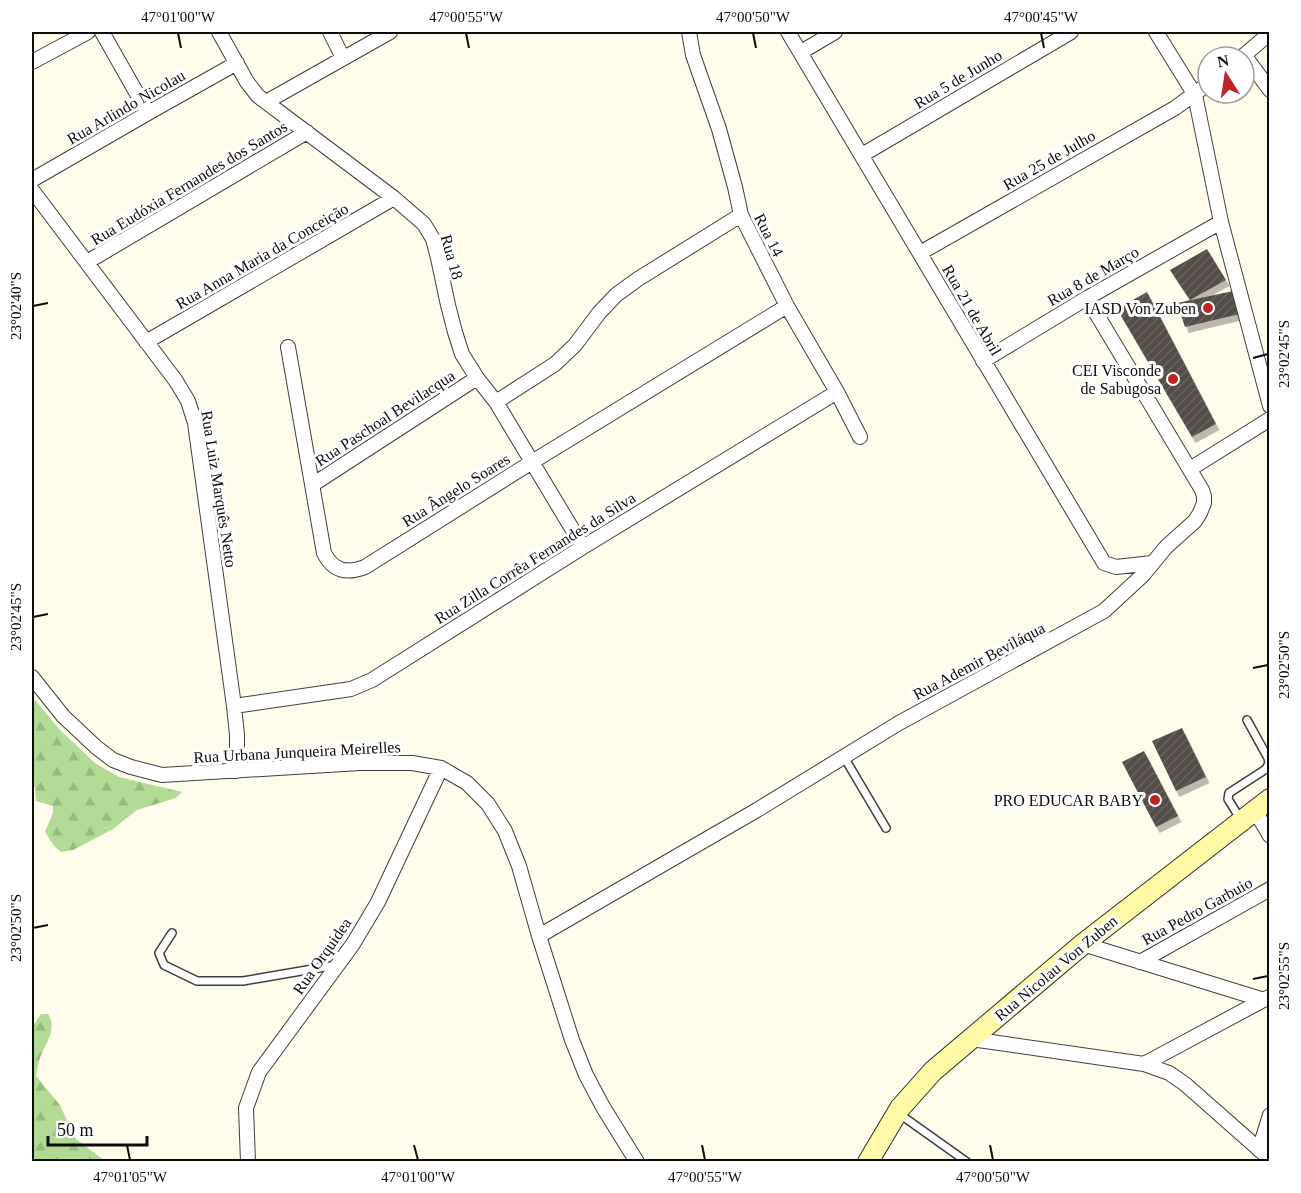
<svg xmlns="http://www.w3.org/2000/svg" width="1301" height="1193" viewBox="0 0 1301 1193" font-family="'Times New Roman',serif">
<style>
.forest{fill:url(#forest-firs)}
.building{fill:url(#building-hatch);filter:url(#shadow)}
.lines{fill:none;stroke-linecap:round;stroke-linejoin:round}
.lane-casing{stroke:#3f3f3f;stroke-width:10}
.street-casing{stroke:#3f3f3f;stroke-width:16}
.secondary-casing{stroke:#2e2e2e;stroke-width:22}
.lane{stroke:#fff;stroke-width:7}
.street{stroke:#fff;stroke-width:14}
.secondary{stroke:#fff9a7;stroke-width:20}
.ticks{fill:none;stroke:#0c0c0c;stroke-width:2}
.poi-dot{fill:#bd2424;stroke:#fff;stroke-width:2}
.labels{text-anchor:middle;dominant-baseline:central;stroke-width:6;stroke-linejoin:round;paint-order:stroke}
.street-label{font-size:16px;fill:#0c0c0c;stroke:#fff}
.poi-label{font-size:16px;fill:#0c0c0c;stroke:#fff;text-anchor:end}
.neatline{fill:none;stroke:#0c0c0c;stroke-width:2}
.ticks-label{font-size:15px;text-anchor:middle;fill:#0c0c0c}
</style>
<defs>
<pattern id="forest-firs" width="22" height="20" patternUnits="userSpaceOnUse" patternTransform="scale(1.5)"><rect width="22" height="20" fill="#b1da95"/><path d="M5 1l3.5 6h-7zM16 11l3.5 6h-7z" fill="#97ba7f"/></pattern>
<pattern id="building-hatch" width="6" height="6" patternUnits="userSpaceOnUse" patternTransform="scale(1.5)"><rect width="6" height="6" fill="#554e49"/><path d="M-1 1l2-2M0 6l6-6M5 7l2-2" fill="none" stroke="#68635f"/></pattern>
<filter id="shadow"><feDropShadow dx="3.5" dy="6" stdDeviation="0" flood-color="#0004"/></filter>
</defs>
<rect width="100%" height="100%" fill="#fffcec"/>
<path class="forest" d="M32 696 59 729 95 763 119 777 182 792 176 798 137 810 113 829 73 850 61 852 54 846 45 832 53 813V806L36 801 35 788 32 784Z
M41 1014H48C58 1031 44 1044 39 1061 38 1066 37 1071 36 1076L60 1105 75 1138 105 1161H32V1027Z"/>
<path class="building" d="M1207 249 1226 280 1190 300 1170 270Z
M1233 291 1240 314 1185 327 1177 303Z
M1147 292 1216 424 1192 437 1117 309Z
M1182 728 1206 777 1176 791 1152 741Z
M1144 751 1178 816 1156 827 1122 762Z"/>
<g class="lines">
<g class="lane-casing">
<path id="lane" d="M844 757 886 828
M1241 820 1228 799 1229 793 1266 769 1269 763 1268 758 1247 720
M172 933 159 953 164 965 197 981H243L336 965
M898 1113 967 1162"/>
</g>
<g class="street-casing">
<path id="street" d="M102 32 148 113
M219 32 247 82 258 96 394 198 424 224 433 239 438 258 448 305 455 332 462 354 477 378 496 402 583 547
M330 32 343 58
M689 32 693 55 719 129 735 187 741 215 787 306 837 392 860 437
M788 32 1104 563 1116 567 1152 563
M1156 32 1195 95 1221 222 1270 406
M801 52 835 32
M1244 55 1270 90
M1242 57 1270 33
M32 62 88 32
M266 102 390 32
M862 155 1071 32
M32 180 148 113 237 63
M32 190 176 381 188 401 195 423 234 706 237 735V771
M920 253 1175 108 1208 84
M87 262 307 132
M146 342 394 198
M288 347 324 553C333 571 347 574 365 567L532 462 787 306
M983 361 1087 298 1221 222
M496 402 555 364 575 345 599 313 616 295 638 279 741 215
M1190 469 1270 419
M312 485 477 378
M32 677 63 716 96 747 113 760 131 767 162 775 360 763H412L441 768 467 783 488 804 505 831 519 866 539 936 572 1040 586 1075 603 1107 637 1162
M234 706 351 689 372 680 583 547 837 392
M1254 809 1270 836
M539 936 757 810 899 723 1104 611 1143 575 1166 547 1195 521 1200 513 1204 503V496L1202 490 1087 298
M1083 944 1264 1000
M1140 962 1270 889
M971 1039 1144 1064 1169 1073 1185 1084 1270 1159
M1144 1064 1269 997
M1259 1150 1270 1115
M248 1162 246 1108 259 1072 353 944 378 902 441 768"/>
</g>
<g class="secondary-casing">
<path id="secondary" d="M868 1162 900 1108 933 1071 1083 944 1270 799"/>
</g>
<use href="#lane" class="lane"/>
<use href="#street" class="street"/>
<use href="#secondary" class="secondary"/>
</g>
<path class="ticks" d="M178 33 181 48M466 33 469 48M753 33 756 48M1041 33 1044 48M33 306 48 303M1253 358 1268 354M33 617 48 614M1253 668 1268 665M33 928 48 925M1253 979 1268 976M127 1145 130 1160M414 1145 418 1160M702 1145 705 1160M990 1145 993 1160"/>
<g class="poi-dot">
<circle cx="1208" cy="308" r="6"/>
<circle cx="1173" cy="379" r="6"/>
<circle cx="1155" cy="800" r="6"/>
</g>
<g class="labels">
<g class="street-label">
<text transform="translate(958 79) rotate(-31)">Rua 5 de Junho</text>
<text transform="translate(126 107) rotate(-30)">Rua Arlindo Nicolau</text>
<text transform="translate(1049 160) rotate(-30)">Rua 25 de Julho</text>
<text transform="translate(189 183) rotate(-31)">Rua Eudóxia Fernandes dos Santos</text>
<text transform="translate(769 235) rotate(63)">Rua 14</text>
<text transform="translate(262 256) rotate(-30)">Rua Anna Maria da Conceição</text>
<text transform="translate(452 257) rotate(74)">Rua 18</text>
<text transform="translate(1093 276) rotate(-30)">Rua 8 de Março</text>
<text transform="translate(972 310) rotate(60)">Rua 21 de Abril</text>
<text transform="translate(385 418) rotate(-33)">Rua Paschoal Bevilacqua</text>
<text transform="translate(219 489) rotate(81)">Rua Luiz Marquês Netto</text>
<text transform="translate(456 490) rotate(-32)">Rua Ângelo Soares</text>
<text transform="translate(535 558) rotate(-32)">Rua Zilla Corrêa Fernandes da Silva</text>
<text transform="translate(979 661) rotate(-28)">Rua Ademir Beviláqua</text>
<text transform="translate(297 752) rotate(-3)">Rua Urbana Junqueira Meirelles</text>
<text transform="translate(1197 911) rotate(-29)">Rua Pedro Garbuio</text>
<text transform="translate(322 956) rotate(-55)">Rua Orquidea</text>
<text transform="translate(1056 968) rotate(-40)">Rua Nicolau Von Zuben</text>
</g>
<g class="poi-label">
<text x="1196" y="308">IASD Von Zuben</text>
<text x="1161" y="370">CEI Visconde<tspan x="1161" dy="18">de Sabugosa</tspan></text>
<text x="1143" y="800">PRO EDUCAR BABY</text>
</g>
</g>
<rect width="1301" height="1193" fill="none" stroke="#ffffff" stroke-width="66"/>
<g transform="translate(1226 75) rotate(348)"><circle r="28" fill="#ffffff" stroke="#9e9e9e" stroke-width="1.5"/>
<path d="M0-4.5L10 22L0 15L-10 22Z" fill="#bd2424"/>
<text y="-9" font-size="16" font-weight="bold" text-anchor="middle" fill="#0c0c0c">N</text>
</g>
<path d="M48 1136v9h99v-9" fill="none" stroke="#0c0c0c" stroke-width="3"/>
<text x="57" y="1136" font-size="18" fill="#0c0c0c" stroke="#ffffff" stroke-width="4.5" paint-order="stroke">50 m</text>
<rect x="33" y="33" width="1235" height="1127" class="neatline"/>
<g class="ticks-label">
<text x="178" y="22">47°01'00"W</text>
<text x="466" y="22">47°00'55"W</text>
<text x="753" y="22">47°00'50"W</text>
<text x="1041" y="22">47°00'45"W</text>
<text transform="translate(16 306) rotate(-90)" y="5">23°02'40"S</text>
<text transform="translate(1284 354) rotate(-90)" y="5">23°02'45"S</text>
<text transform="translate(16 617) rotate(-90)" y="5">23°02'45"S</text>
<text transform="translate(1284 665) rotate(-90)" y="5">23°02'50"S</text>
<text transform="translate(16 928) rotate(-90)" y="5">23°02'50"S</text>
<text transform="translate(1284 976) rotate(-90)" y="5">23°02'55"S</text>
<text x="130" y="1182">47°01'05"W</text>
<text x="418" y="1182">47°01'00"W</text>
<text x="705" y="1182">47°00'55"W</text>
<text x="993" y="1182">47°00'50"W</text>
</g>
</svg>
